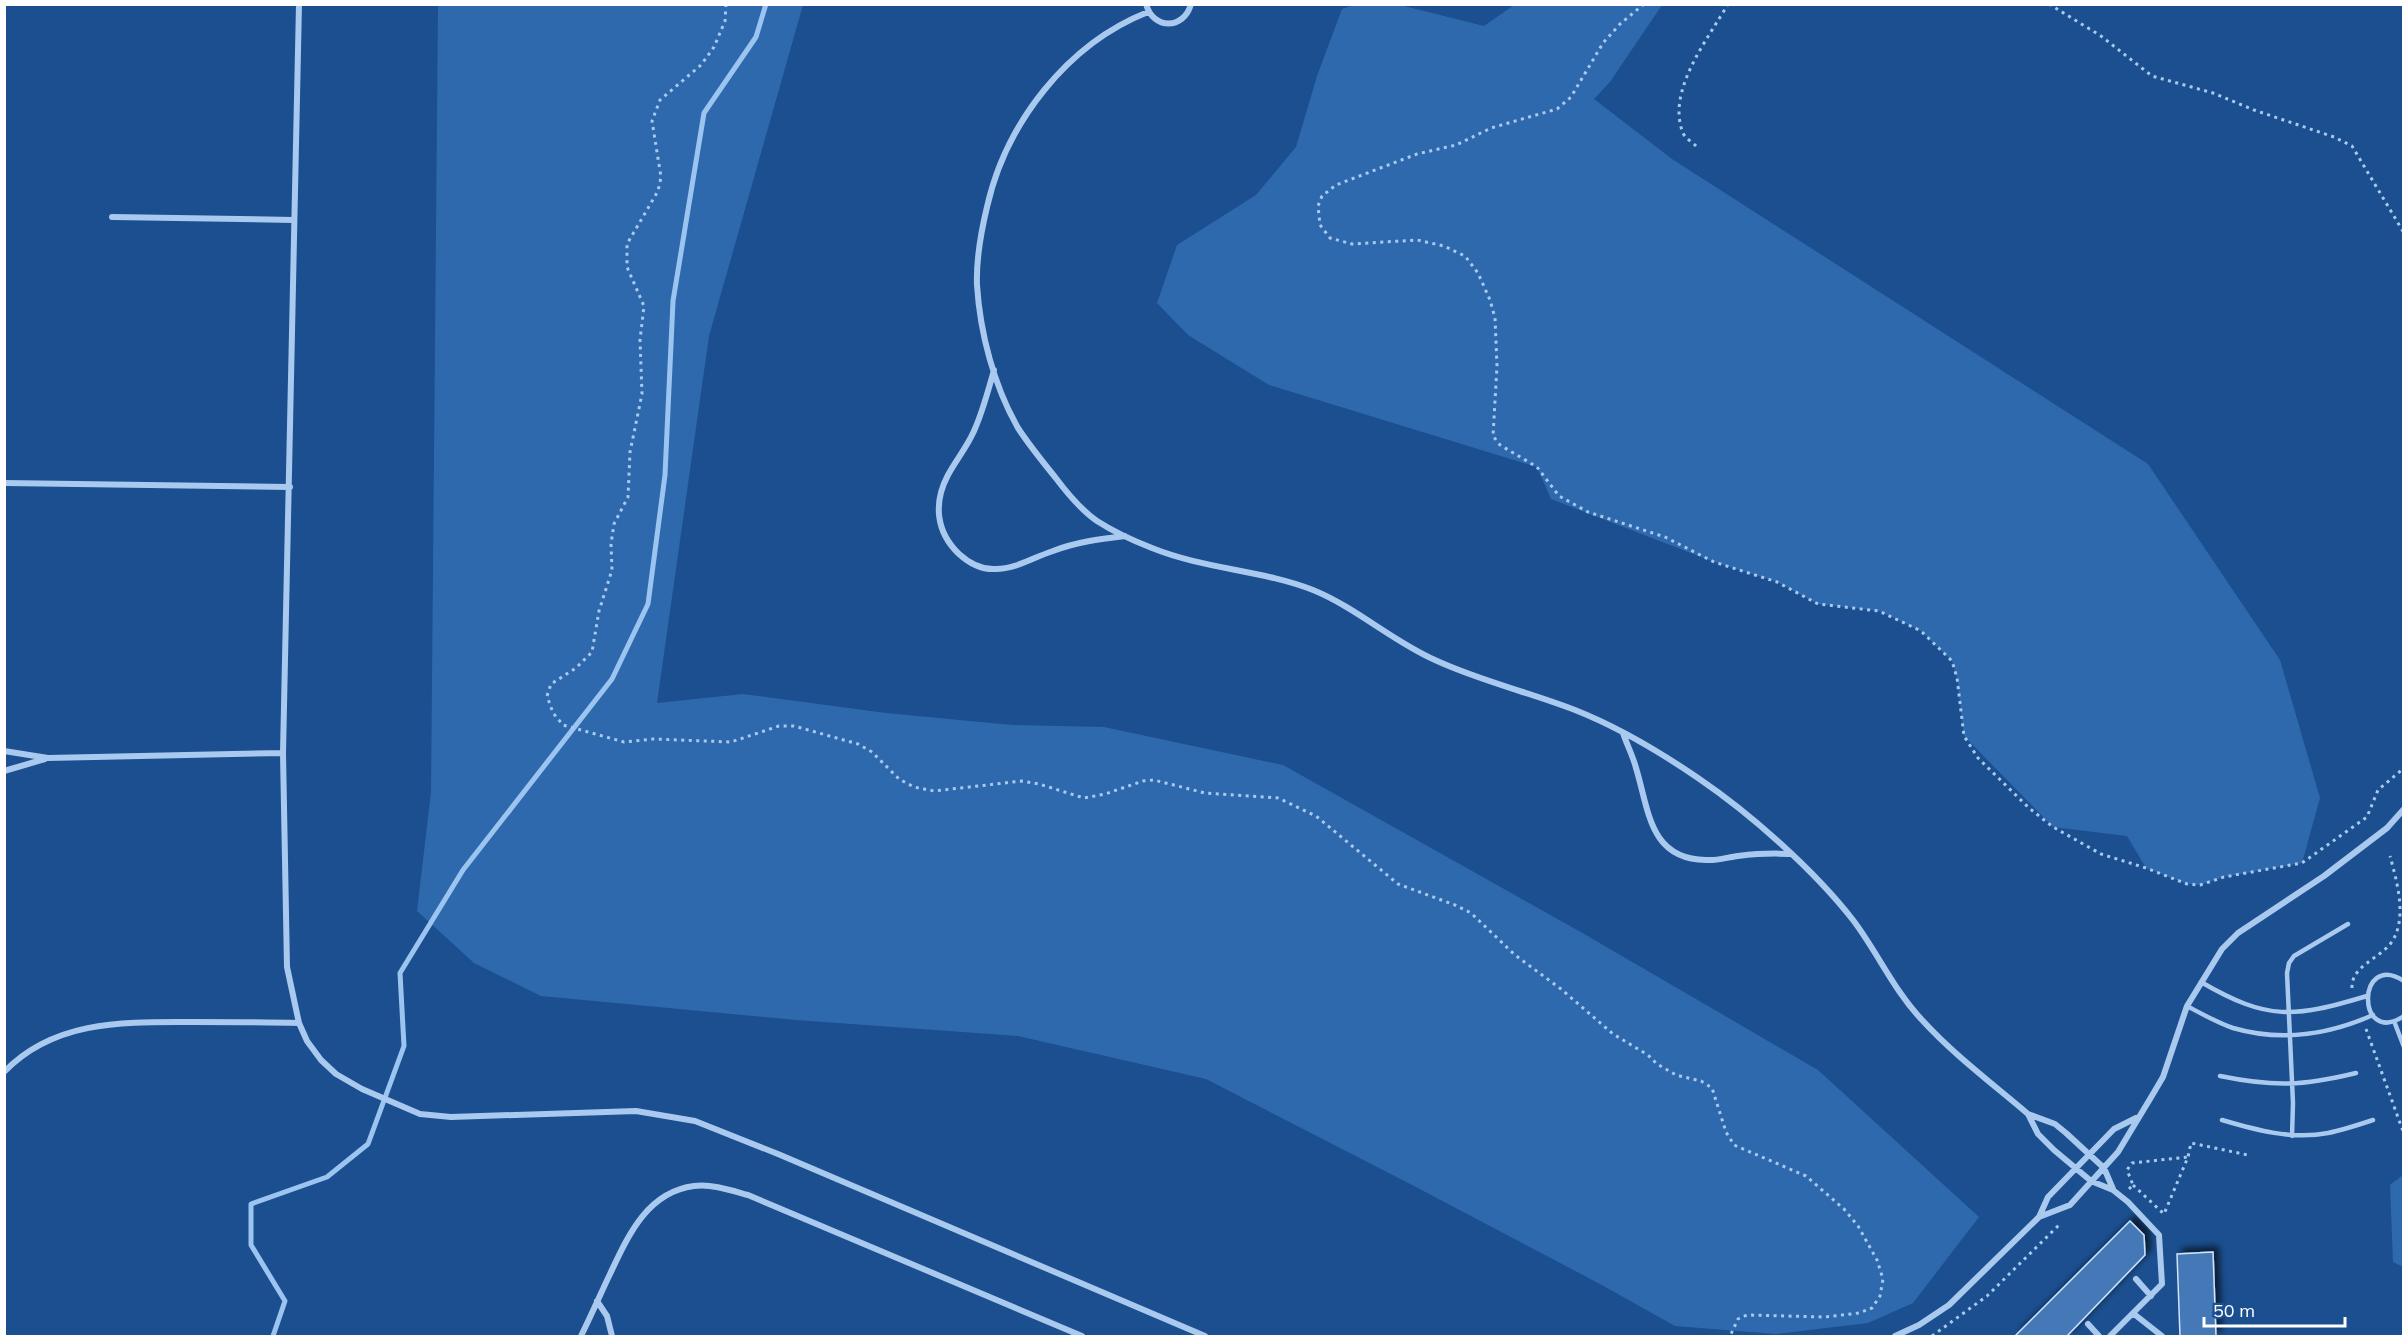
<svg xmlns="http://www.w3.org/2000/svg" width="2408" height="1341" viewBox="0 0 2408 1341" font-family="Mulish,sans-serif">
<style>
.green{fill:#2e69ad}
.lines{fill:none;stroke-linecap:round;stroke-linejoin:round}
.stream{stroke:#9cc4f0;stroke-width:5}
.building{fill:#4478b7;stroke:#cfe3fa;stroke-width:1.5;filter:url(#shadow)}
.path{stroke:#a9c9ee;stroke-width:3;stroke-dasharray:3 4.5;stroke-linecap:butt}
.lane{stroke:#a9c9ee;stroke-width:4.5}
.street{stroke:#a9c9ee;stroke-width:6}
</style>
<defs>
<filter id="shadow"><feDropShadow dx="5.5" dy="-5.5" stdDeviation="3" flood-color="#0009"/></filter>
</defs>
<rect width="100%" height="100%" fill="#1b4f8f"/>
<path class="green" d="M438 5H803L709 336 657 703 743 694 886 713 1012 725 1104 727 1283 765 1579 931 1818 1070 1979 1217 1913 1303 1868 1323 1776 1334 1675 1326 1600 1284 1414 1186 1206 1079 1018 1036 796 1020 541 996 474 963 417 911 431 792Z
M1353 5H1400L1484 26 1514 5H1662L1610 82 1594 99 1672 159 2148 464 2280 660 2320 798 2302 863 2224 877 2200 885 2187 884 2146 868 2127 836 2053 827 1964 736 1957 678 1952 661 1921 631 1879 611 1818 604 1777 582 1714 562 1551 499 1537 467 1269 385 1188 335 1157 303 1177 245 1256 195 1296 147 1317 76 1342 9Z
M2403 1175V1267L2393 1262 2390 1185Z"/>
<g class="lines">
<path class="stream" d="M273 1336 285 1301 251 1245V1204L327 1177 368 1144 404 1046 400 973 463 870 612 679 648 604 665 475 673 301 704 113 756 37 766 4"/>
</g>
<path class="building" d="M2130 1221 2144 1235 2145 1255 2067 1336H2015Z
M2213 1252 2216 1336H2180L2177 1254Z"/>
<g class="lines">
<path class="path" d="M726 4 725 21 714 47 701 65 660 100 652 121 661 177 658 191 627 244V267L644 306 640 340 642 394 630 452 628 497 614 524 611 544 612 570 599 611 592 652 576 668 551 684 547 696 553 713 563 725 624 742 653 739 731 742 779 726H794L858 744 872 752 899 779 914 787 934 791 1022 781 1039 784 1084 798 1105 794 1143 781 1154 780 1205 793 1278 798 1316 816 1398 884 1455 905 1471 913 1515 955 1561 989 1613 1034 1648 1055 1657 1064 1676 1075 1701 1081 1712 1088 1726 1132 1734 1145 1806 1176 1844 1209 1858 1226 1877 1260 1883 1279 1880 1296 1872 1308 1859 1313 1825 1317 1747 1315 1738 1319 1730 1336
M1644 4 1620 24 1603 43 1571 97 1557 109 1491 128 1456 145 1417 154 1336 185 1322 196 1318 206 1320 225 1330 238 1352 244 1417 240 1444 246 1465 256 1478 273 1490 300 1495 318 1497 366 1493 436 1500 445 1537 467 1559 496 1588 512 1665 537 1714 562 1777 582 1818 604 1879 611 1921 631 1952 661 1957 678 1964 736 1978 758 2029 808 2053 827 2101 854 2146 868 2187 884 2200 885 2224 877 2302 863 2367 817 2378 790 2404 768
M2049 4 2101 36 2152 76 2213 93 2254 110 2334 137 2352 146 2404 233
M1696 146C1692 142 1685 138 1683 133 1666 91 1708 39 1728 4
M2352 988C2351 966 2379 959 2391 943 2408 919 2397 882 2390 856
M2366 1029 2404 1134
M2133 1185 2164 1214 2188 1157 2191 1143 2248 1155
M2129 1189 2133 1185 2127 1170 2132 1163 2188 1157
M1932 1336 1987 1296 2061 1223"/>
<path class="lane" d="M2404 981C2356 950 2356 1048 2404 1016
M2201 982C2268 1021 2294 1018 2367 996
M2187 1006C2202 1014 2218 1023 2233 1028 2281 1042 2328 1035 2373 1015
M2394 1021 2404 1047
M2220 1076C2274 1087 2303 1086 2356 1073
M2222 1120C2256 1130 2292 1140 2328 1133 2343 1130 2358 1125 2373 1120
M2292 1136 2293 1103 2287 973 2289 963 2294 956 2348 924"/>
<path class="street" d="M299 4 283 753 287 967 299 1023 307 1041 321 1060 336 1074 362 1089 420 1114 451 1117 636 1111 695 1121 778 1154 1205 1336
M1146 4C1153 30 1184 30 1191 4
M1148 12C1067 44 1006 123 987 207 981 232 976 259 977 285 980 333 994 386 1018 428 1029 445 1042 461 1055 477 1067 493 1081 510 1097 521 1114 532 1134 541 1152 548 1204 569 1262 570 1313 590 1357 608 1392 641 1435 660 1480 681 1529 692 1575 710 1618 727 1660 752 1698 778 1751 814 1814 870 1853 920 1878 953 1894 991 1923 1021 1954 1055 1993 1084 2028 1114L2038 1134 2054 1150 2091 1181 2113 1190 2128 1202 2159 1235 2162 1284 2110 1336
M112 217 294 220
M994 370C988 391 983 411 974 431 967 447 956 460 948 475 933 503 936 532 959 554 970 564 982 570 996 569 1016 569 1034 557 1053 551 1076 542 1100 539 1125 536
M4 483 290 487
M1623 733C1627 745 1633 756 1636 768 1649 810 1649 859 1706 860 1717 861 1728 857 1738 856 1755 854 1772 853 1789 854
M4 751 48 758 283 753
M4 771 45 759
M4 1072C55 1019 126 1022 193 1022 229 1022 264 1022 299 1023
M2028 1114 2055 1124 2066 1133 2104 1168 2113 1189
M2039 1217 2048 1197 2114 1129 2136 1118
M2136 1279 2151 1296
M597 1301 607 1316 612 1336
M2134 1314 2162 1336
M2088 1324 2099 1336
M581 1336C591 1316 600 1295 610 1274 628 1236 647 1192 694 1186 713 1184 730 1190 748 1195L1082 1336
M1895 1336 1919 1325 1949 1305 2039 1217 2070 1205 2118 1152 2150 1099 2163 1077 2187 1006 2222 949 2238 933 2324 876 2387 828 2404 809"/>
</g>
<rect width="2408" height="1341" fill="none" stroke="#ffffff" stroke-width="12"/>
<path d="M2204 1317v9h141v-9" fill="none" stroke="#ffffff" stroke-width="3"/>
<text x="2213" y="1317" font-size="18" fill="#ffffff" stroke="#1b4f8f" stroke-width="4.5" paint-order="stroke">50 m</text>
</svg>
